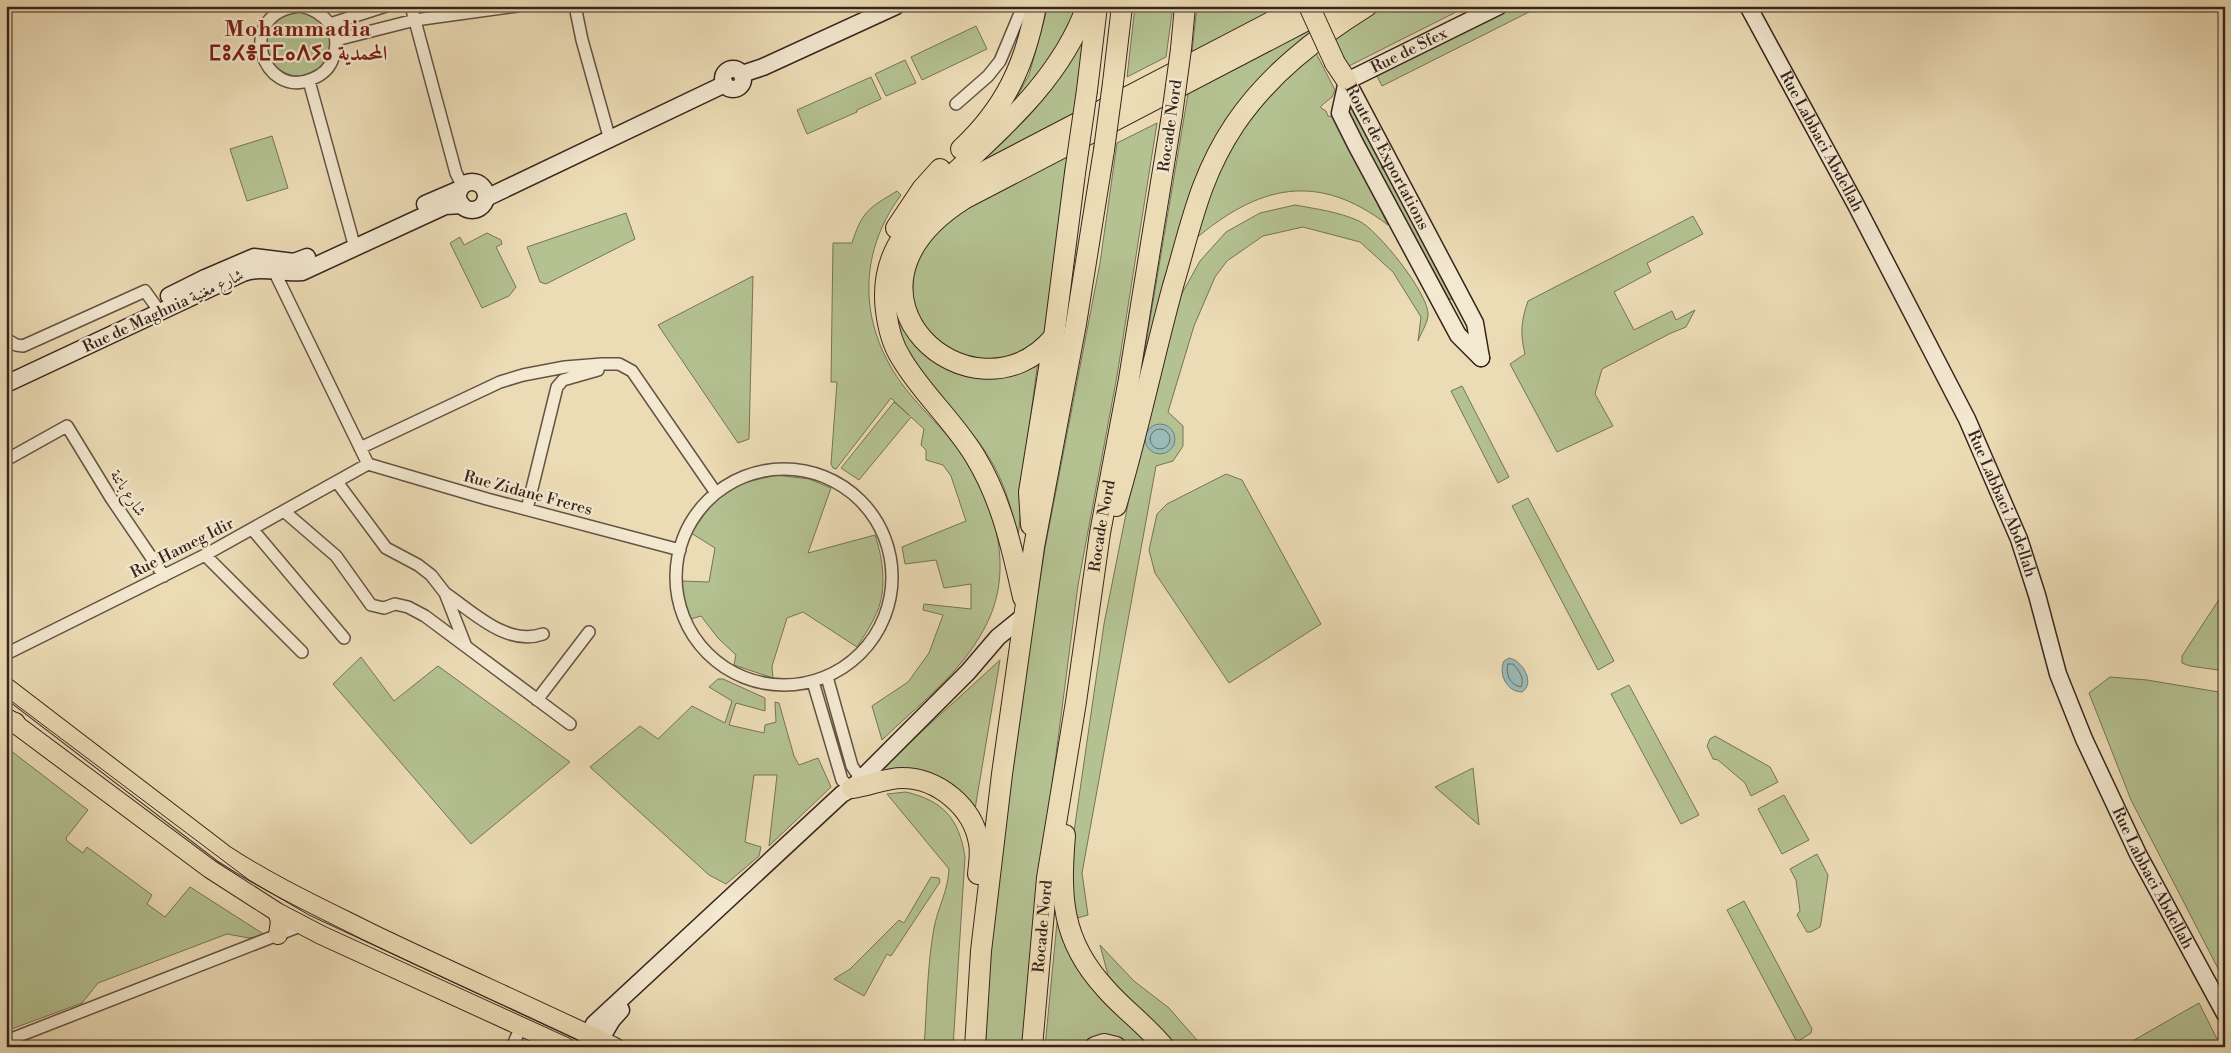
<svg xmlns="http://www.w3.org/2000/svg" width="2231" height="1053" viewBox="0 0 2231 1053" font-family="'Libre Bodoni',Amiri,'Noto Sans Tifinagh',serif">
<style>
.green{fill:#b4c191;stroke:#767357}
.water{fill:#9abab6;stroke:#727e79}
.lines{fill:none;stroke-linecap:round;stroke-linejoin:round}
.shore{stroke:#68706a;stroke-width:1}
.street-casing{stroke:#645343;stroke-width:14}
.secondary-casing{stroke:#37251d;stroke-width:19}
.primary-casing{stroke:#37251d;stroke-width:20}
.highway-casing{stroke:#37251d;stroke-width:22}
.street{stroke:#f3e8d0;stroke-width:11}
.secondary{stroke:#f3e8d0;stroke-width:16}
.primary{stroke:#ecdcb6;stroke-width:18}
.highway{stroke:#ecdcb6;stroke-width:20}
.tram{stroke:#37251d;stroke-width:1}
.highway-bridge-casing{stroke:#37251d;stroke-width:22;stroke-linecap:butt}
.highway-bridge{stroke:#ecdcb6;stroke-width:20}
.labels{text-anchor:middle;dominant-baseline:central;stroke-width:4.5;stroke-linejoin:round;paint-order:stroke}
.street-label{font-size:16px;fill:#37251d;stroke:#f3e8d0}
.district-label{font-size:21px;font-weight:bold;letter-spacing:1px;fill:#7a1f14;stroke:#f3e8d0}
</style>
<rect width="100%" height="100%" fill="#ecdcb6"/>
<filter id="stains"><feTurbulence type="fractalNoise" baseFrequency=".004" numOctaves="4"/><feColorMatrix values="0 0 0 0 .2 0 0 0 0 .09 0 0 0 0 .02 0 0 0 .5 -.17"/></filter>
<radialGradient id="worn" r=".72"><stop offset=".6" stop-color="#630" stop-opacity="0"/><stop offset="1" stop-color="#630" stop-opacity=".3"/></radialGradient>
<path class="green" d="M1048 6H1080L1045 66 1015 100 1029 75Z
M1135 6H1173L1166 57 1127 77Z
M1197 6H1281L1192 52Z
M1345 6H1355L1233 118 1140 379 1189 88Z
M1376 6H1468L1347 67 1331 36Z
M1511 6H1541L1382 86 1376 74Z
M267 44a32 32 0 1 1 64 0a32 32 0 1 1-64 0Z
M976 26 987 49 922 80 911 57Z
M1086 32 1080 110 979 163Z
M1314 49 1335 90 1332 97 1321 106V108L1326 111 1328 116 1334 117 1388 225C1317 171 1259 185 1194 240L1200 203 1244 122Z
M905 60 916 83 886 96 875 74Z
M871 77 881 99 857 110V112L807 134 797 110Z
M1347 107 1355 110 1453 291V300L1445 297 1347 114Z
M1157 123 1117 376 1078 585 1039 886 1026 1047H985L987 961 1017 729 1045 548 1100 263 1117 143Z
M272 136 288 188 247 201 230 149Z
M1072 148 1049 335 1004 363 943 351 912 308 914 262 947 218Z
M897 191 901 195C856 256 859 328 905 388 923 411 945 430 961 454 996 506 1016 571 984 629 961 673 917 706 882 740L872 706 908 682 929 653 943 615 923 610 924 604 971 609V584L944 588 936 560 905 564 902 547 966 521 951 476 943 465 926 460V450L921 445 924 429 911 417 859 480 841 468 894 402 910 416 891 398 836 469 833 468 831 464 837 382H831L833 243H852C862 211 869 208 897 191Z
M1295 205C1317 209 1339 212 1359 221 1377 229 1431 296 1428 316 1427 324 1421 333 1418 341L1421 317 1393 272 1360 242 1303 227 1263 236 1227 261 1215 277 1194 326 1168 412 1183 426V446L1173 461 1156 466 1082 873 1088 915 1074 919 1067 880 1104 624 1142 434 1180 297 1200 261 1226 232 1260 213Z
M626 213 635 239 546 284 540 282 527 247Z
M1693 216 1703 234 1647 263 1651 272 1614 292 1634 330 1672 311 1676 320 1695 310 1686 327 1669 334 1602 369 1595 394 1613 426 1557 452 1510 364 1525 354C1520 334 1521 321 1528 301Z
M487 233 501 240 502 244 496 247 516 287 509 296 482 308 450 243 460 237 464 245Z
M753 276 749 439 738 443 658 325Z
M895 286C897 301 898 314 904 328 921 364 968 387 1007 376 1019 373 1028 366 1038 361L1026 451 1018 540C1012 507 1003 477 983 448 960 414 902 360 895 321 893 310 895 297 895 286Z
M1462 386 1509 477 1498 483 1451 391Z
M1226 474 1242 480 1321 624 1229 683 1155 573 1149 550 1157 514 1167 504Z
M776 475 809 479 831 488 808 553 875 535C883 558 887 589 877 612 872 624 864 636 857 647L803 612 787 618 772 666 773 678 734 665 736 655 718 638 701 616 691 619 682 594V581L709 582 715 548 691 533 714 501 743 483Z
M1528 498 1614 661 1598 670 1512 506Z
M2225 597V671L2190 666 2182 663V656L2220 598Z
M361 657 394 701 438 666 570 762 471 844 333 684Z
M1000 660 974 815 951 790 874 775Z
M2110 677 2147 680 2225 693V982L2131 800 2089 693Z
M718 679H723L765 698V711L736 703 729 725 764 733 765 725 776 722 775 702 779 703 794 756 799 765 818 758 831 787 769 846 777 775H754L745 842 761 847 759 856 726 884 709 875 590 767 640 726 658 739 692 706 725 723 732 701 709 687Z
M1629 685 1699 815 1681 824 1611 694Z
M1715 736 1770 767 1778 782 1751 796 1745 783 1718 760 1713 759 1707 746 1710 739Z
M6 747 88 810 66 838 67 841 83 853 87 847 152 895 147 904 165 917 190 887 265 935 249 938 227 934 98 983 82 1003 6 1031Z
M1473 768 1479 825 1435 787Z
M906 792C943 801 959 818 965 857L953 1047H924C927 1008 927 966 934 928 938 907 948 891 949 869L887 794Z
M1784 795 1809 840 1782 854 1758 809Z
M1817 854 1828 875 1821 923 1820 927 1811 932H1807L1797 915 1800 911 1796 880 1790 869Z
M931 877 939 878 940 882 891 956 887 954 864 996 834 979 850 969 899 920 904 923Z
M1744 901 1812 1029 1811 1033 1797 1042 1727 910Z
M1057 922 1061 923 1153 1047H1136L1124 1042 1094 1040 1075 1047H1045Z
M1100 945 1134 981 1169 1008 1203 1047H1174L1147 1016 1120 991 1108 975Z
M2199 1003 2221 1047H2122Z"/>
<path class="water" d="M1145 439a15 15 0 1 1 30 0a15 15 0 1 1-30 0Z
M1509 658C1522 660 1536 683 1522 692 1507 692 1498 674 1504 661Z"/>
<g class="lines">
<path class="shore" d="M1150 439a10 10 0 1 1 20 0a10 10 0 1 1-20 0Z
M1508 664H1513C1519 670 1525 679 1521 687 1510 685 1505 674 1508 664Z"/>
<g class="street-casing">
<path id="street" d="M299 6C233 14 263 101 312 79 322 75 330 68 333 58 343 32 325 11 300 6
M411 6 456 173 462 185
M575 6 582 40 610 140
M330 24 386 6
M336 40 415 20 517 6
M309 81 355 248
M956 104 988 76 1000 61 1023 6
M277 265V277L368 464
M6 339 16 345 23 346 145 291 160 312
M360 448 500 382 523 375 565 367 602 364H619L632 371 716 493
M6 460 67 426 111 498 164 576
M368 464 487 499 680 550
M676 577a108 108 0 1 1 216 0a108 108 0 1 1-216 0Z
M337 482 386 548 418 565 431 575 445 593 465 644
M527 509 557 387 563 380 598 370
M285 512 336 556 371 605 384 608 395 604 408 607 425 616 570 724
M253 530 344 638
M205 555 302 652
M445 593C472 611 507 647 543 634
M6 654 205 555 368 464
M827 677 852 766 856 772 864 776
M813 682 842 780 851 789
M537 700 589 632
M6 1041 303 925
M512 1047 521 1027"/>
</g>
<g class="secondary-casing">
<g id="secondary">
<path id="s1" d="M1748 6 1856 205 1967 419 2019 539 2037 595 2058 674 2084 739 2138 854 2225 1014"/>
<circle cx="733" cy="79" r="10"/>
<path d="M742 74 763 67 896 6"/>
<path d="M1347 81 1340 113 1356 145 1458 335 1481 358"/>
<path id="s2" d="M1347 81 1475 323 1481 358"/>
<path id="s3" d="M1347 81 1499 6"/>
<circle cx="472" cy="196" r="14"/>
<path d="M486 198 725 84"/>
<path d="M425 204 460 189"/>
<path d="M169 296 205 278 254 257 294 262 307 257"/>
<path d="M6 384 243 273C262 266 282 274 302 272L445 206 462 205"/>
<path d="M584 1047 594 1024 842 794 851 789 968 672 998 637 1025 615"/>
<path d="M596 1047 612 1020 621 1010"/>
</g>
</g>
<g class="primary-casing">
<path id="primary" d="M6 687 224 854C271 885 321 908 371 933 452 972 534 1008 615 1047
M6 717 210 869 277 912 321 935 566 1047
M277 912 280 921 278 935"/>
</g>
<g class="highway-casing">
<g id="highway">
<path d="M1181 49 1185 6"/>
<path d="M1335 63 1347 81"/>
<path d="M1113 83 1122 6"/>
<path d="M1087 90 1097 6"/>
<path d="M961 149C1005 108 1025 65 1036 6"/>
<path d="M936 190C994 135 1059 84 1087 6"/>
<path d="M896 228 922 189 940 169"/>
<path d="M1054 337C973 432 815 293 964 199L1334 6"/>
<path d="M1116 506C1138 433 1153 359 1173 286 1191 226 1199 178 1235 124 1269 74 1316 38 1367 6"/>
<path d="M1031 525 1029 492 1054 337 1075 173"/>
<path d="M1023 597C1012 549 1002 501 976 458 955 422 922 394 901 358 892 344 888 327 886 311 878 249 917 211 966 181L1302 6"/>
<path d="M6 720 15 723"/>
<path d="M852 788C869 786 885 778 902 778 938 778 973 807 979 843 981 853 979 864 978 874"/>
<path d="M1065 835C1060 897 1061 940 1105 988 1123 1009 1146 1025 1164 1047"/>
<path d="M975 1047 981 951 1002 774 1034 547 1076 324 1104 150"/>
<path id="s4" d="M1032 1047 1047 878 1076 702 1100 533 1129 379 1172 115"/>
<path d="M1095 1047 1104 1044 1116 1047"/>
</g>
</g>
<use href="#street" class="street"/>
<use href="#secondary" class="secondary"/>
<use href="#primary" class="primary"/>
<use href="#highway" class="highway"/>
<path class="tram" d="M6 697 249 880 309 915 592 1047"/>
<g class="highway-bridge-casing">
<path id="highway-bridge" d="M1309 6 1335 63
M1172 115 1181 49
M1104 150 1113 83
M1075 173 1087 90"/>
</g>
<use href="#highway-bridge" class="highway-bridge"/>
</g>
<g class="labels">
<g class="street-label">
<text stroke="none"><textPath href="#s3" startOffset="69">Rue de Sfex</textPath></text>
<text transform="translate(1170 126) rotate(-82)">Rocade Nord</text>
<text stroke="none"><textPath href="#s1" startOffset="154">Rue Labbaci Abdellah</textPath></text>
<text stroke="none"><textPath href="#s2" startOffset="86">Route de Exportations</textPath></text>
<text transform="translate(163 311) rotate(-25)">Rue de Maghnia شارع مغنية</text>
<text transform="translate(128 493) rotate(57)">شارع باتنة</text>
<text transform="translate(528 493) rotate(15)">Rue Zidane Freres</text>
<text stroke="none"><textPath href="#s1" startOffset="559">Rue Labbaci Abdellah</textPath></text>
<text stroke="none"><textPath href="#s4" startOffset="526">Rocade Nord</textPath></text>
<text transform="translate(182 548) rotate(-27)">Rue Hameg Idir</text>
<text stroke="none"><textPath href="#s1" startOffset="964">Rue Labbaci Abdellah</textPath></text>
<text stroke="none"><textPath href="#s4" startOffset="121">Rocade Nord</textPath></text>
</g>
<g class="district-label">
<text x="298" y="30">Mohammadia<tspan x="298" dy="24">ⵎⵓⵃⴻⵎⵎⴰⴷⵢⴰ المحمدية</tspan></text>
</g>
</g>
<rect width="2231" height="1053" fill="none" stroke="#ecdcb6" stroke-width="25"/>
<rect x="8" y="8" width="2216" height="1038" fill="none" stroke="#37251d" stroke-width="2.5"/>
<rect x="12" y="12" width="2206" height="1028" fill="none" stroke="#37251d"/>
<rect width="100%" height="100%" filter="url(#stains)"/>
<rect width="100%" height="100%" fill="url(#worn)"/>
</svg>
